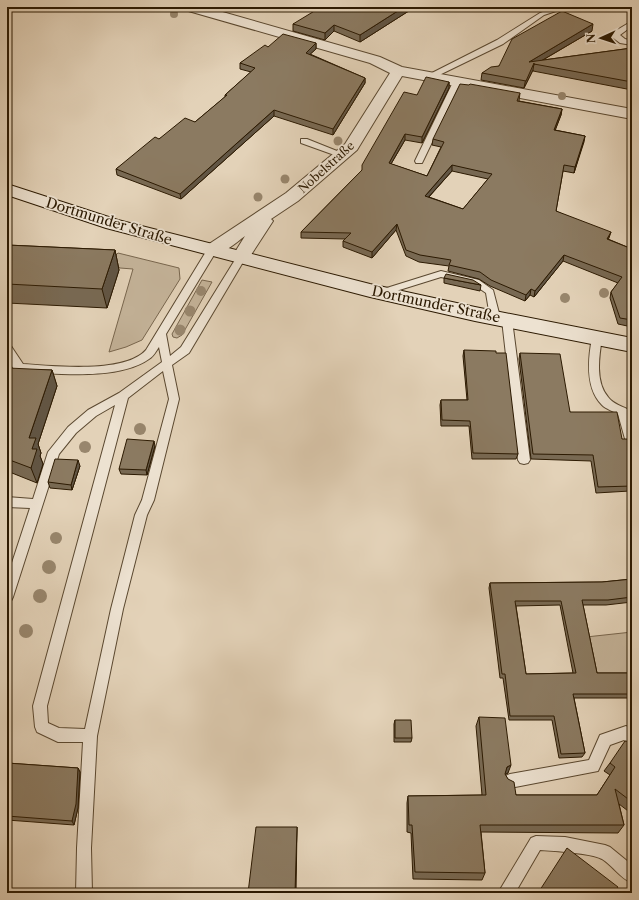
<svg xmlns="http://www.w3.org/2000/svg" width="639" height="900" viewBox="0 0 639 900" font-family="'Libre Caslon Text',serif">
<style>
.green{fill:#c4b399;stroke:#78664e}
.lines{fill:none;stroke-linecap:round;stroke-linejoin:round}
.service-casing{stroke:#5a4830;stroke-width:2}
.minor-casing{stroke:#5a4830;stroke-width:2}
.secondary-casing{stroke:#2c1a02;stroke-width:2}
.service{fill:#ede2d1;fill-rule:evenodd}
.minor{fill:#ede2d1;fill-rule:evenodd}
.secondary{fill:#ede2d1;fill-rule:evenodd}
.tree{fill:#98866d}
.wall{fill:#786953;stroke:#2c1a02;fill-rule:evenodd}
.shaded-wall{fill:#615544;stroke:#2c1a02}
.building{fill:#8b7a61;stroke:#2c1a02;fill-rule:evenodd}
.labels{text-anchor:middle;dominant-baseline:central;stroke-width:3.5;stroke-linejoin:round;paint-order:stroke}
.far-street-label{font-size:12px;fill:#2c1a02;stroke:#ede2d1}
.street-label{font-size:14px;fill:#2c1a02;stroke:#ede2d1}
</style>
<rect width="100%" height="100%" fill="#e3d2b8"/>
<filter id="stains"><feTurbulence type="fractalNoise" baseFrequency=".005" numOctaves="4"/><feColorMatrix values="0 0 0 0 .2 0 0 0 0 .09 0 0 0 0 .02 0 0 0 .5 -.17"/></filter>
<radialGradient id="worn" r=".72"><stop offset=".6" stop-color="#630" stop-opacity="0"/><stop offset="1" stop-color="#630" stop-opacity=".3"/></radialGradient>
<path class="green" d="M118 253 179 268 180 279 142 340 126 347 109 352 133 269 120 268 111 260Z
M202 280 212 282 182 335 177 338 173 337 172 334Z
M632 632V677H595L586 637Z"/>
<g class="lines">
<g class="service-casing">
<path id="service" d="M554 8 557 10 556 11 544 15 503 44 431 79H428L424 77 497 40 540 13Z
M632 21V26L620 35 625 39 632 41V45L620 43 612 37V33Z
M454 80H460L461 82 423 161 422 163H416L415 161Z
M301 139H307L347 155 346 157H340L301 143Z
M212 247 217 250 166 334 170 356 181 347 238 255H244L246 257 189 353 172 365 179 399 154 500 147 515 123 609 97 736 91 848 92 893H76L77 848 83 742H58L37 732 35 727 33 706 115 405 96 416 76 433 59 454 13 597 11 601 7 602V578L30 508 7 507V497L33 499 48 452 68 427 88 410 119 393 162 362 159 347C156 351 154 356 149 359 118 381 56 373 20 372 9 369 7 355 7 345L11 346 23 364C53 366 125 374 146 350L207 250ZM163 371 169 399 142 500 135 515 111 609 85 729 59 728 48 723 47 706 128 398Z
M441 271 479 280 493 290 500 317 498 319 495 320 490 317 486 293 473 284 441 277 380 296 375 293 377 291Z
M507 317 512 320 530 460 528 463 524 464 520 463 518 460 502 320Z
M597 335 602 338C599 356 595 382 608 397 612 403 621 406 627 409 633 422 632 436 632 450L628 449 627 446 618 414C613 411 606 409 602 405 585 388 588 359 592 338Z
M626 726 632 729V745L624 740 610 745 598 771 510 788 505 786 503 781 505 776 510 774 589 760 600 735Z
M536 836 565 837 605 845 610 847 632 865V883C620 878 613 866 602 859 591 853 554 851 540 850L515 893H498L531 838Z"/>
</g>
<g class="minor-casing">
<path id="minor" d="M183 7H205L380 57 402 67 632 109V119L402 76 357 150 298 201 271 219 273 221 247 261 241 263 235 261 232 257 245 236C234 244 220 258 206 254L203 250 206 246 286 193 345 144 390 73 370 63 185 10Z"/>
</g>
<g class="secondary-casing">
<path id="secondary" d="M7 184 118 220 370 284 475 307 632 338V352L475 321 370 297 106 228 7 195Z"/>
</g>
<use href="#service" class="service"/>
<use href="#minor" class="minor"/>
<use href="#secondary" class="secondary"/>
</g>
<g class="tree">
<circle cx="174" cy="14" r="4"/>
<circle cx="562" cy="96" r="4"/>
<circle cx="338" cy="141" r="4.5"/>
<circle cx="285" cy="179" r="4.5"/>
<circle cx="258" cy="197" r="4.5"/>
<circle cx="201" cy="291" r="5"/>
<circle cx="604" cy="293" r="5"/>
<circle cx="565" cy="298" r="5"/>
<circle cx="190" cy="311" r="5.5"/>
<circle cx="180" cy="330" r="5.5"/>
<circle cx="140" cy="429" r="6"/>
<circle cx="85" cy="447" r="6"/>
<circle cx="56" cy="538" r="6"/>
<circle cx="49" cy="567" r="7"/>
<circle cx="40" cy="596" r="7"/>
<circle cx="26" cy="631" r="7"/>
</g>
<path class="wall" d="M415 7 360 42 334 31 325 40 293 31V24Z
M592 31 543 60 632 48V90L533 71V70L524 88 481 80 482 73 499 66Z
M316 43V49L310 54 365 78V83L333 135 274 116 181 199 117 175 116 169 159 139 195 122 225 97V95L251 72 240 69V63L268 47Z
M449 82V88L422 143 405 140 391 164 427 176 441 147 432 145 433 139 520 93 519 101 562 109 561 115 555 130 585 136 574 173 563 171 556 211 609 238 608 239 632 249V327L618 324 610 298 611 292 618 283 563 261 534 297 530 295 525 301 490 286 479 279 448 271 449 266 419 262 406 256 396 230 372 258 343 247V241L345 239 301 238V232L362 170 417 95ZM452 171 488 179 463 209 429 197Z
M7 245 115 250 119 270 107 308 7 303Z
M444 278 481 285 480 291 444 283Z
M464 350 518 454 516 459H472L469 426H441L440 405 441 400H467L463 356Z
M520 353 570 412 622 439 630 445H632V486L630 491 596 493 591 461 531 459 519 359Z
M7 370H52L57 386 38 444 41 453 40 456 43 464 37 483 7 471Z
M155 446 147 475 121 474 119 469Z
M80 466 72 490 50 488 48 482Z
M632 579V602L606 605H583L597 673H632V698H574L585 753 582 757 559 758 552 720H509L503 678H500L489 588 490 583 602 582ZM560 605 573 673 526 674 516 606Z
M479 717 508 773 505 774 516 795H597L610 775 604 771 610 763 632 742V814L619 804 624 825 618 833 481 832 485 873 482 880 413 879 411 833 407 832V803L408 796 482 795 476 726Z
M395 720 412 738 411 742H394V724Z
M7 763 78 768 80 772 78 808 74 825 7 820Z"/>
<path class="shaded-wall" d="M7 7H19L7 15Z
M404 7H415L360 42V35Z
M593 24 592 31 534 65V63L533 70 524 88 529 62Z
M334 25V31L325 40V33Z
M316 43V49L306 58V53Z
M365 78V83L333 135V129Z
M449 82V88L422 143V137Z
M562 109 561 115 553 136 554 130Z
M274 110V116L181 199 180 194Z
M405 134V140L388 169 389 163Z
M585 136 584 142 574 173 575 167Z
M452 165V171L424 202 425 196Z
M397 224 396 230 372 258V252Z
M611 232 609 238 605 245 607 239Z
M115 250 119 270 107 308 102 289Z
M564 255 563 261 534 297 535 291Z
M531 289 530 295 525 301 526 295Z
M52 370 57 386 38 444 41 453 40 456 43 464 37 483 31 468 32 449 29 438Z
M154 441 155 446 147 475 146 470Z
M78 460 80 466 72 490 71 485Z
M7 520 9 524 7 529Z
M511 765 508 773 504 775 507 767Z
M78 768 80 772 78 808 74 825 72 821Z
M297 827 296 893H295Z"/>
<path class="building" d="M321 7H404L360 35 334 25 325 33 293 24Z
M562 11 593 24 529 62 632 48V82L534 64V63L526 81 482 73 491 67 499 66 512 39Z
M283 34 316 43 306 53 365 78 333 129 274 110 180 194 116 169 155 137 159 139 185 118 195 122 227 95H225L255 68 240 63 265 45 268 47Z
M426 77 449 82 422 137 405 134 389 163 427 176 444 142 433 139 460 84 469 85 470 84 520 93 517 101 562 109 554 130 585 136 575 167 564 165 556 211 611 232 607 239 632 249V320L620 318 611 292 622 277 564 255 535 291 531 289 526 295 491 280 480 272 449 265 451 260 420 255 406 250 397 224 372 252 343 241 351 233 301 232 362 170V165L404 92 417 95ZM452 165 492 174 463 209 425 196Z
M7 245 115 250 102 289 7 284Z
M446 274 473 280 481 285 444 278Z
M464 350 496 351V353H506L518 454 473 453 470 421 442 420 441 400H468Z
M520 353 560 354 570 412H617L622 439H627L630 445H632V477H630L632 486 598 487 593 455 533 454Z
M8 368 52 370 29 438H36L32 449H37L31 468 7 459V370Z
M127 439 154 441 146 470 119 469Z
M55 459 78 460 71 485 48 482Z
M632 579V597L608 600H582L597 673H632V694H573L585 753 561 754 554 716H510L505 674H502L490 583 602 582ZM515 601H561L576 673 526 674Z
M479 717 505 718 511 765 507 767 505 774 508 779 514 782 516 795H597L615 767 610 763 625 741 632 742V802L615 789 624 825H480L485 873 415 872 412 825H409L408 796 486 795Z
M395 720H411L412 738H395Z
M7 763 78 768 76 804 72 821 7 816Z
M256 827H297L295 893H248Z
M567 848 618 887 614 893H538Z"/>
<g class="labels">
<g class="far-street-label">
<text transform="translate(326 167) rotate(-42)">Nobelstraße</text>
</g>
<g class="street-label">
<text transform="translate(109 221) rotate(17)">Dortmunder Straße</text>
<text transform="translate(436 304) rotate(12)">Dortmunder Straße</text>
</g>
</g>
<rect width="639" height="900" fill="none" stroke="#e3d2b8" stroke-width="24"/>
<rect x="8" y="8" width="623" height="884" fill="none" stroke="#2c1a02" stroke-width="2"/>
<rect x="12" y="12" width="615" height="876" fill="none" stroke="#2c1a02"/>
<g transform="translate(601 38) rotate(267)" stroke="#ede2d1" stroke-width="3" paint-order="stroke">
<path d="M0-3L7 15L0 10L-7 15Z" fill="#2c1a02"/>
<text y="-6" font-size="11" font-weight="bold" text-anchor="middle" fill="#2c1a02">N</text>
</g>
<rect width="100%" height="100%" filter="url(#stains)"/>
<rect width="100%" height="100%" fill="url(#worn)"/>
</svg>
